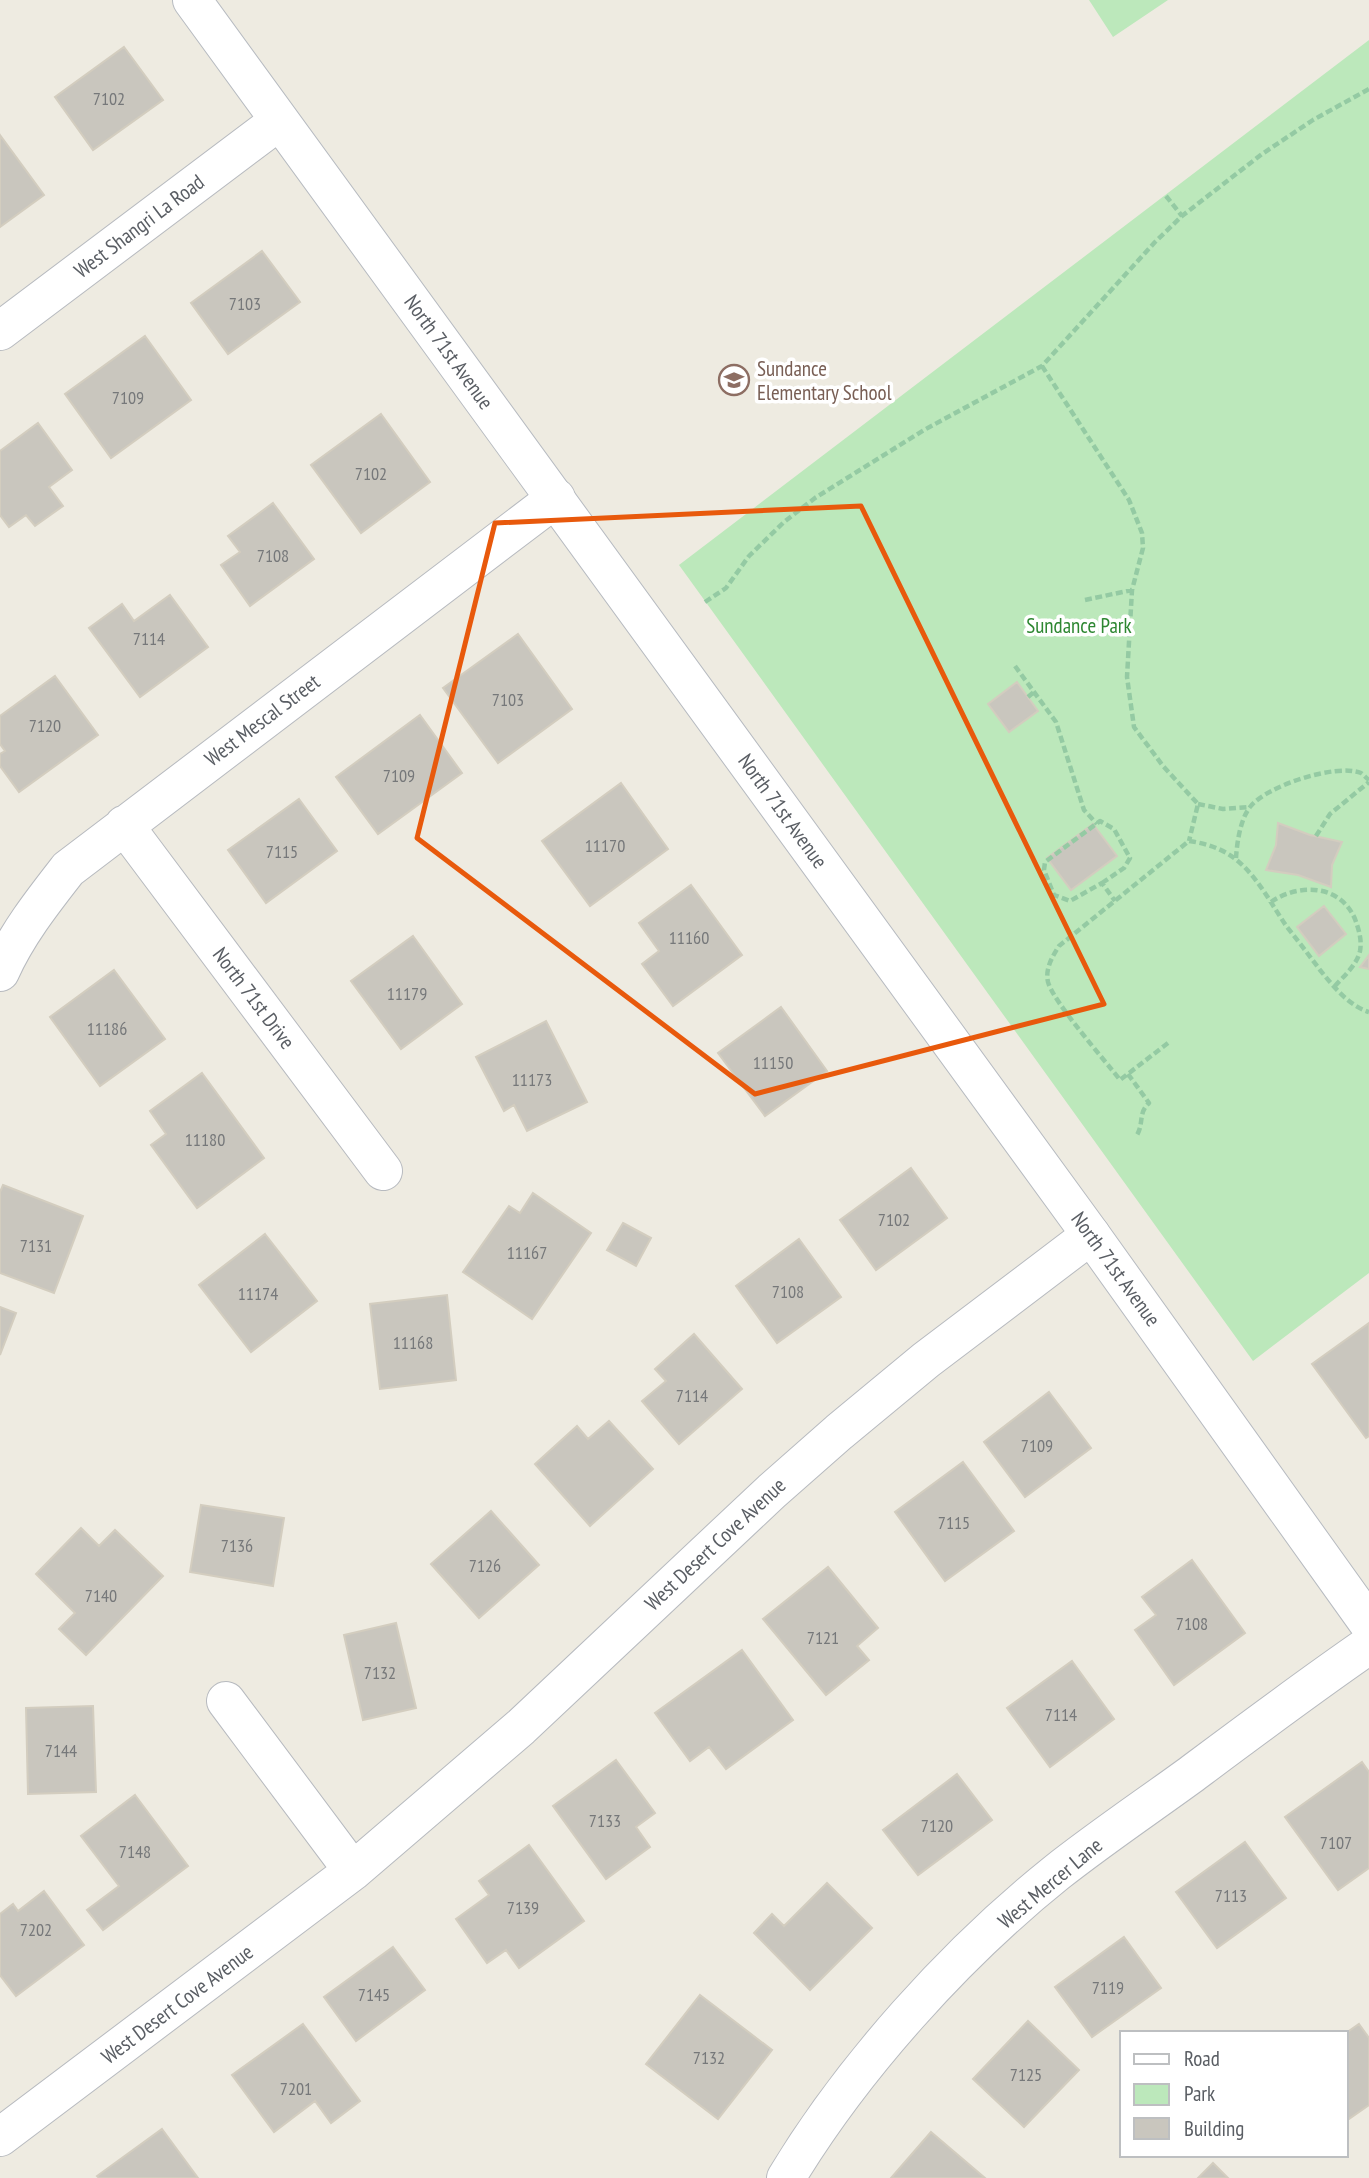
<svg xmlns="http://www.w3.org/2000/svg" width="1369" height="2178" viewBox="0 0 1369 2178" font-family="'PT Sans Narrow',sans-serif">
<style>
.green{fill:#bce8bb}
.building{fill:#c9c6be;stroke:#d3cdbf;stroke-width:2}
.lines{fill:none;stroke-linecap:round;stroke-linejoin:round}
.street-casing{stroke:#b7babf;stroke-width:40}
.secondary-casing{stroke:#b7bbc1;stroke-width:40}
.path{stroke:#94caa3;stroke-width:4.5;stroke-dasharray:7 3.5;stroke-linecap:butt}
.street{stroke:#fff;stroke-width:38}
.secondary{stroke:#fff;stroke-width:38}
.marked{fill:none;stroke:#e8590c;stroke-width:5;stroke-linejoin:round}
.labels{text-anchor:middle;dominant-baseline:central;stroke-width:7;stroke-linejoin:round;paint-order:stroke}
.number-label{font-size:18px;fill:#76787a}
.street-label{font-size:21px;fill:#5a5e64;stroke:#fff}
.education-label{font-size:21px;fill:#785e54;stroke:#fff;text-anchor:start}
.park-label{font-size:21px;fill:#2e8732;stroke:#fff}
</style>
<rect width="100%" height="100%" fill="#eeebe1"/>
<path class="green" d="M1089 0H1168L1113 37Z
M1369 40V1273L1253 1361 679 565Z"/>
<path class="building" d="M124 47 163 100 93 150 55 97Z
M0 135 44 195 0 227Z
M262 251 300 302 228 354 191 303Z
M145 336 191 400 111 458 65 394Z
M381 414 430 482 361 533 311 465Z
M38 423 72 470 49 487 63 506 35 526 26 515 9 527 0 515V451Z
M273 503 314 559 250 606 221 565 240 552 228 536Z
M170 595 208 647 140 697 89 628 122 604 134 621Z
M518 634 572 709 498 763 443 688Z
M55 676 98 735 19 792 0 766V754L5 751 0 744V716Z
M1017 682 1038 711 1009 732 988 704Z
M420 715 462 773 378 834 336 777Z
M621 783 668 849 590 906 542 841Z
M299 799 337 851 266 903 228 850Z
M1278 823 1310 835 1342 842 1332 865 1331 887 1298 875 1266 870 1276 845Z
M1093 824 1117 856 1071 890 1047 858Z
M691 885 742 955 673 1006 642 964 659 951 639 923Z
M1324 906 1346 934 1319 956 1297 927Z
M413 936 462 1004 401 1049 351 981Z
M1369 955V969L1360 967Z
M114 970 165 1039 100 1086 50 1017Z
M781 1007 827 1071 765 1116 718 1053Z
M546 1021 587 1102 527 1131 514 1105 504 1111 476 1057Z
M202 1073 264 1158 197 1208 151 1145 166 1134 150 1111Z
M911 1168 947 1218 876 1270 840 1220Z
M3 1185 83 1216 54 1293 0 1273V1192Z
M533 1193 591 1233 532 1319 463 1272 509 1206 520 1213Z
M623 1223 651 1238 636 1266 607 1250Z
M265 1234 317 1301 251 1352 199 1285Z
M799 1239 841 1297 777 1343 736 1286Z
M447 1295 456 1380 380 1389 370 1304Z
M0 1307 16 1313 0 1355Z
M1369 1323V1436L1366 1438 1312 1364Z
M694 1334 742 1389 679 1444 642 1401 666 1381 655 1369Z
M1049 1392 1091 1448 1025 1497 984 1442Z
M609 1421 653 1469 590 1526 535 1464 577 1426 588 1439Z
M963 1462 1014 1531 945 1581 895 1512Z
M201 1505 284 1518 273 1586 190 1572Z
M491 1511 539 1565 479 1618 431 1564Z
M81 1528 99 1546 115 1530 163 1576 86 1655 59 1629 75 1613 36 1574Z
M1192 1560 1245 1633 1174 1685 1135 1630 1156 1615 1142 1597Z
M828 1567 878 1628 857 1646 869 1660 826 1695 763 1619Z
M396 1623 416 1708 363 1720 344 1635Z
M742 1650 793 1720 726 1769 709 1747 690 1761 655 1713Z
M1072 1661 1114 1719 1050 1767 1007 1708Z
M93 1706 96 1792 28 1794 26 1708Z
M616 1760 655 1813 636 1827 650 1847 606 1879 553 1806Z
M1362 1762 1369 1772V1868L1338 1890 1285 1817Z
M957 1774 992 1820 918 1875 883 1830Z
M135 1795 188 1866 103 1930 87 1910 119 1886 81 1836Z
M1245 1842 1286 1898 1217 1948 1176 1892Z
M529 1845 584 1921 519 1968 506 1950 487 1963 456 1919 489 1895 479 1881Z
M827 1883 872 1928 810 1990 754 1933 772 1914 784 1926Z
M44 1891 84 1945 16 1996 0 1975V1914L13 1904 18 1911Z
M1124 1937 1161 1988 1092 2037 1055 1987Z
M393 1947 425 1990 356 2041 324 1997Z
M700 1995 772 2050 718 2119 646 2064Z
M1028 2021 1079 2070 1024 2127 973 2079Z
M303 2024 360 2101 331 2123 315 2101 274 2132 232 2075Z
M1359 2024 1369 2038V2105L1346 2121V2033Z
M162 2129 198 2178H99L97 2176Z
M931 2132 985 2178H891Z
M1213 2163 1228 2178H1198Z"/>
<g class="lines">
<g class="street-casing">
<path id="street" d="M0 331 279 121
M124 825 383 1171
M0 972C17 934 43 901 68 869L556 498
M226 1701 353 1871
M0 2137 353 1871 521 1727 772 1491 839 1432 926 1360 1091 1235
M786 2178C853 2067 955 1954 1056 1873 1099 1839 1145 1808 1189 1776 1248 1732 1308 1687 1369 1645"/>
</g>
<g class="secondary-casing">
<path id="secondary" d="M192 0 1091 1235 1369 1624"/>
</g>
<path class="path" d="M1166 196 1182 216
M1042 366 1129 500 1142 533 1143 548 1132 590 1127 677 1134 727 1163 766 1198 804 1189 841
M1085 600 1132 590
M705 602 726 588 749 556 784 522 815 498 924 430 1042 366 1155 242 1182 216 1262 154 1313 120 1369 89
M1015 666 1056 722 1084 810 1097 824
M1028 697 1035 691
M1198 804 1223 809 1249 807
M1316 836 1330 814 1369 782
M1236 858C1237 843 1240 820 1250 807 1266 786 1336 763 1361 773 1364 775 1366 778 1369 780
M1102 883 1124 868 1130 858 1114 829 1100 821 1045 862 1044 870 1054 895 1070 901 1102 883 1115 901
M1271 902C1299 883 1340 884 1355 919 1359 930 1362 940 1360 951 1357 965 1343 977 1334 987
M1168 1043 1120 1080C1104 1059 1054 1003 1048 982 1045 969 1052 957 1059 946L1189 841C1204 843 1221 848 1234 858 1257 875 1271 904 1287 927 1298 941 1309 955 1320 970 1333 986 1349 1006 1369 1012
M1128 1074 1149 1103C1138 1113 1144 1123 1137 1135"/>
<use href="#street" class="street"/>
<use href="#secondary" class="secondary"/>
</g>
<path class="marked" d="M861 506 1104 1004 755 1094 417 838 495 523Z"/>
<defs>
<g id="school-ring" transform="scale(1.575)"><circle r="9.5" fill="#fff" stroke="#8d6e63" stroke-width="1.5"/><path d="M0-5L7-2L0 1L-7-2ZM-4 1L0 2.5L4 1V4Q0 6-4 4Z" fill="#8d6e63"/></g>
</defs>
<g fill-rule="evenodd">
<use href="#school-ring" x="734" y="380"/>
</g>
<g class="labels">
<g class="number-label">
<text x="109" y="98">7102</text>
<text x="245" y="303">7103</text>
<text x="128" y="397">7109</text>
<text x="371" y="473">7102</text>
<text x="273" y="555">7108</text>
<text x="149" y="638">7114</text>
<text x="508" y="699">7103</text>
<text x="45" y="725">7120</text>
<text x="399" y="775">7109</text>
<text x="605" y="845">11170</text>
<text x="282" y="851">7115</text>
<text x="689" y="937">11160</text>
<text x="407" y="993">11179</text>
<text x="107" y="1028">11186</text>
<text x="773" y="1062">11150</text>
<text x="532" y="1079">11173</text>
<text x="205" y="1139">11180</text>
<text x="894" y="1219">7102</text>
<text x="36" y="1245">7131</text>
<text x="527" y="1252">11167</text>
<text x="788" y="1291">7108</text>
<text x="258" y="1293">11174</text>
<text x="413" y="1342">11168</text>
<text x="692" y="1395">7114</text>
<text x="1037" y="1445">7109</text>
<text x="954" y="1522">7115</text>
<text x="237" y="1545">7136</text>
<text x="485" y="1565">7126</text>
<text x="101" y="1595">7140</text>
<text x="1192" y="1623">7108</text>
<text x="823" y="1637">7121</text>
<text x="380" y="1672">7132</text>
<text x="1061" y="1714">7114</text>
<text x="61" y="1750">7144</text>
<text x="605" y="1820">7133</text>
<text x="937" y="1825">7120</text>
<text x="1336" y="1842">7107</text>
<text x="135" y="1851">7148</text>
<text x="1231" y="1895">7113</text>
<text x="523" y="1907">7139</text>
<text x="36" y="1929">7202</text>
<text x="1108" y="1987">7119</text>
<text x="374" y="1994">7145</text>
<text x="709" y="2057">7132</text>
<text x="1026" y="2074">7125</text>
<text x="296" y="2088">7201</text>
</g>
<g class="street-label">
<text transform="translate(139 226) rotate(-37)">West Shangri La Road</text>
<text transform="translate(449 352) rotate(54)">North 71st Avenue</text>
<text transform="translate(262 720) rotate(-37)">West Mescal Street</text>
<text transform="translate(783 811) rotate(54)">North 71st Avenue</text>
<text transform="translate(254 998) rotate(53)">North 71st Drive</text>
<text transform="translate(1116 1269) rotate(54)">North 71st Avenue</text>
<text transform="translate(715 1544) rotate(-43)">West Desert Cove Avenue</text>
<text transform="translate(1050 1883) rotate(-40)">West Mercer Lane</text>
<text transform="translate(177 2004) rotate(-37)">West Desert Cove Avenue</text>
</g>
<g class="education-label">
<text x="757" y="368">Sundance<tspan x="757" dy="24">Elementary School</tspan></text>
</g>
<g class="park-label">
<text x="1079" y="625">Sundance Park</text>
</g>
</g>
<rect x="1120" y="2031" width="228" height="126" fill="#ffffff" stroke="#bdbfc1" stroke-width="2"/>
<rect x="1134" y="2054" width="35" height="10" fill="#ffffff" stroke="#bdbfc1" stroke-width="2"/>
<text x="1184" y="2066" font-size="21" fill="#5a5e64">Road</text>
<rect x="1134" y="2084" width="35" height="21" fill="#bce8bb" stroke="#bdbfc1" stroke-width="2"/>
<text x="1184" y="2101" font-size="21" fill="#5a5e64">Park</text>
<rect x="1134" y="2118" width="35" height="21" fill="#c9c6be" stroke="#bdbfc1" stroke-width="2"/>
<text x="1184" y="2136" font-size="21" fill="#5a5e64">Building</text>
</svg>
